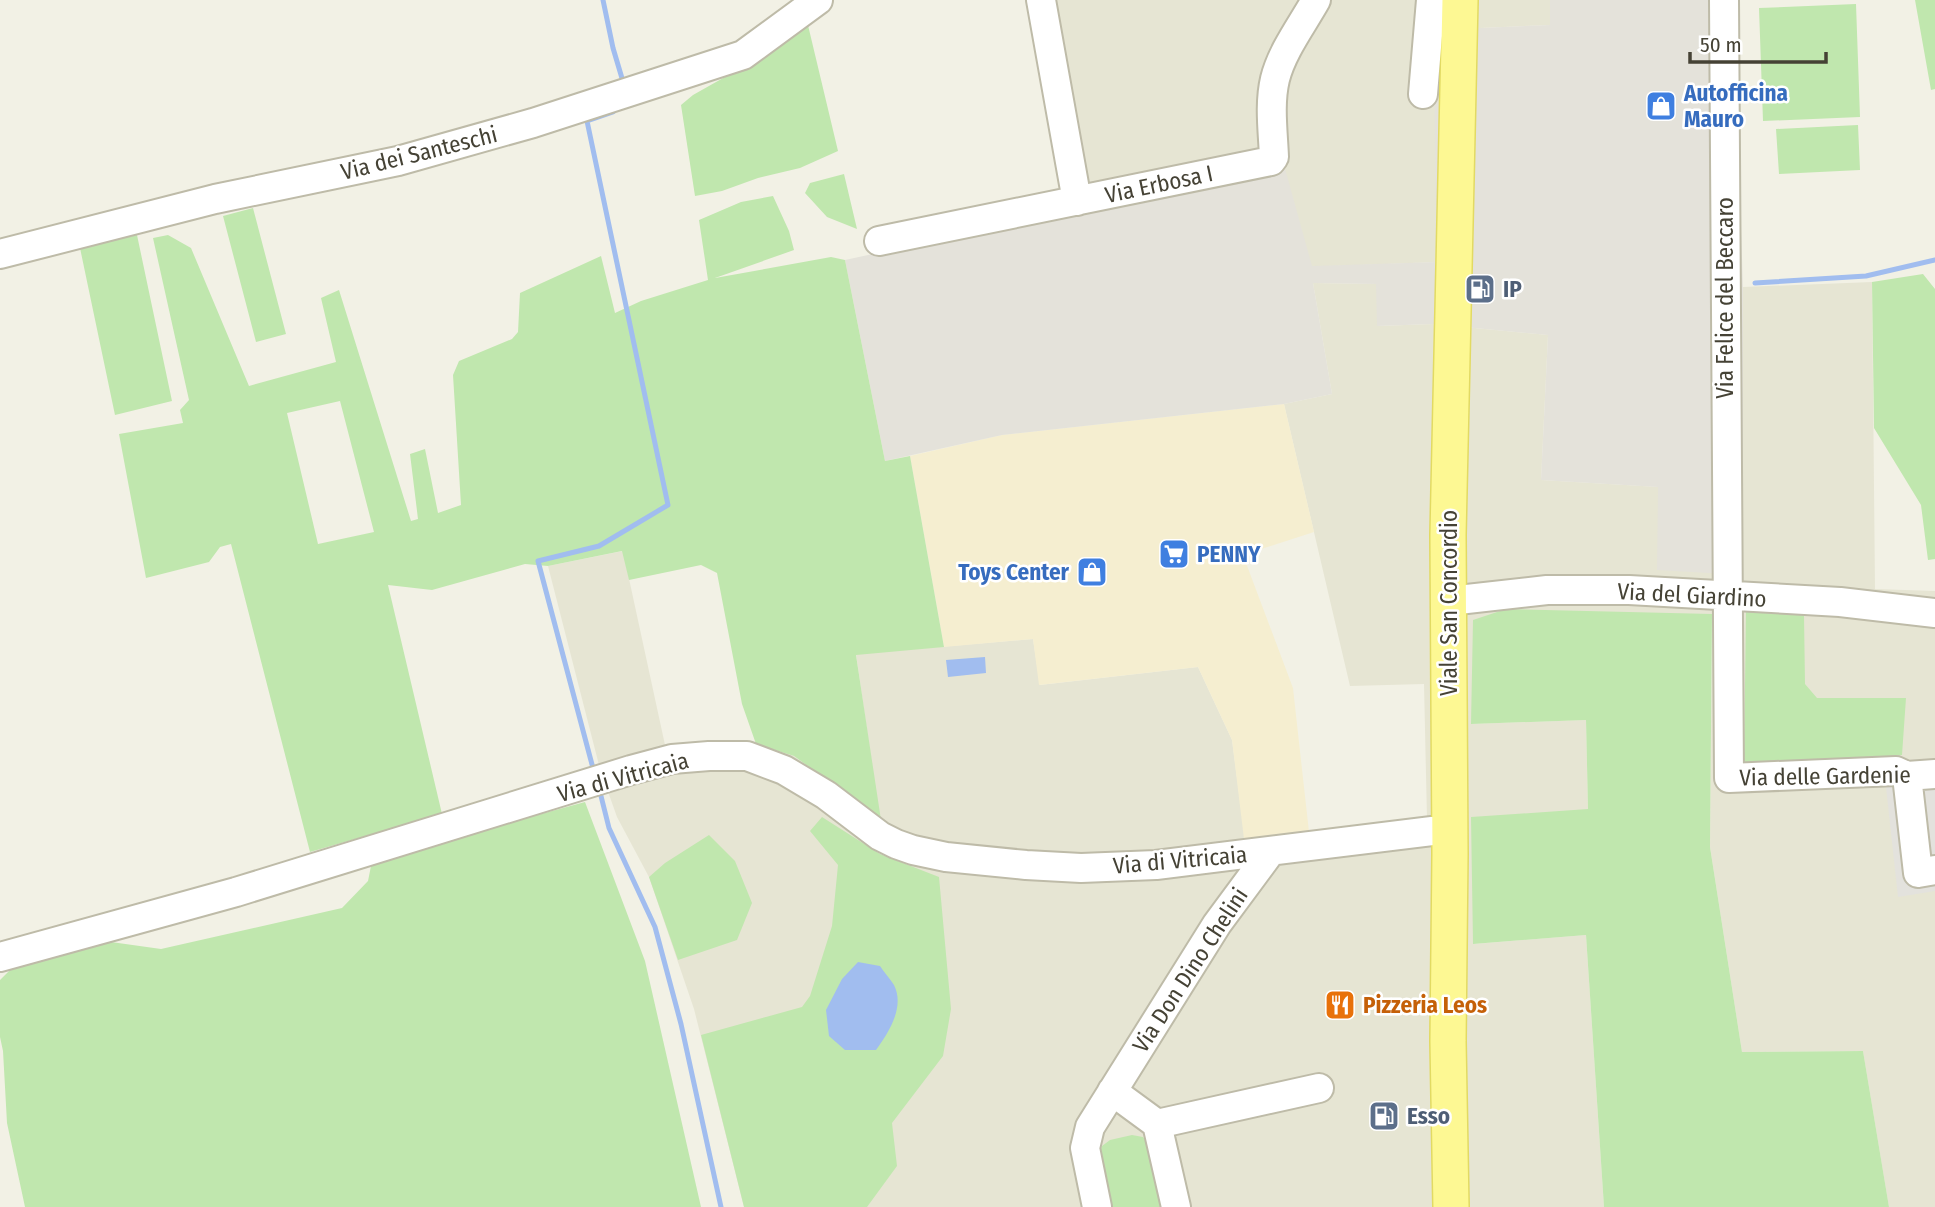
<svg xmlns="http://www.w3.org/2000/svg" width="1935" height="1207" viewBox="0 0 1935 1207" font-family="'Fira Sans Condensed',sans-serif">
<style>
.residential{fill:#e6e5d3}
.commercial{fill:#f5eed0}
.industrial{fill:#e4e2da}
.green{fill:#c0e7ae;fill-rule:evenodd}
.parking{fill:#e3e2dd}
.water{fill:#a1bdef}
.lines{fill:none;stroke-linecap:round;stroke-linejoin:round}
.stream{stroke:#a1bdef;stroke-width:5}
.minor-casing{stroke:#bebba8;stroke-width:32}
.major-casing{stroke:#e2da63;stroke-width:38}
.minor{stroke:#fff;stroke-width:28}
.major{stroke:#fdf893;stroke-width:35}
.labels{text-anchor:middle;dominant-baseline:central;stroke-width:5;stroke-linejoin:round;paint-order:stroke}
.shop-label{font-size:23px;font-weight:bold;fill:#366cbe;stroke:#fff;text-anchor:start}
.street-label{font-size:23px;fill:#454235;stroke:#fff}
.service-label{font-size:23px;font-weight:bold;fill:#4e5e75;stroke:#fff;text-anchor:start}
.food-label{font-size:23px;font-weight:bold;fill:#c56008;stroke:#fff;text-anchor:start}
</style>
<rect width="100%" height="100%" fill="#f2f1e5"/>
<path class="residential" d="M1030 0H1550V25L1434 30 1437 262 1312 267 1068 212Z
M1872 282 1875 589 1935 591V1207H1889L1863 1051 1742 1052 1710 847 1712 614 1471 724 1586 720 1588 810 1474 944 1586 935 1604 1207H744L694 1009 649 877 617 817 600 769 548 566 623 551 665 745 695 743 756 744 794 756 880 820 856 654 1033 639 1040 685 1198 667 1232 740 1245 839 1427 819 1424 684 1350 686 1284 404 1332 394 1313 283 1377 284 1378 326 1433 324 1548 335 1541 480 1659 487 1743 575V287Z"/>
<path class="commercial" d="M1284 404 1314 532 1243 555 1293 688 1309 832 1244 839 1232 740 1198 667 1039 685 1033 639 944 647 910 456 1002 435Z"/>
<path class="industrial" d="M1550 0H1733L1743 287V575L1657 570 1658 487 1541 480 1548 335 1433 324 1377 326 1376 284 1313 283 1332 394 1284 404 1002 435 885 461 845 260 1284 165 1312 266 1436 262 1434 30 1550 25Z"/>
<path class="green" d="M1915 0H1935V89L1931 90Z
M1856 4 1860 117 1763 121 1759 8Z
M807 21 838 151 800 168 758 178 722 191 695 196 681 105 693 95 748 64Z
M1858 125 1860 170 1779 174 1776 129Z
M844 174 857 229 827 217 805 193 810 183Z
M773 196 789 231 794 250 715 278 831 257 845 260 885 461 910 456 944 647 856 655 881 820 794 756 756 744 742 704 717 573 701 565 629 580 622 551 548 566 525 564 432 590 388 585 442 814 310 852 231 544 220 547 209 562 146 578 119 434 183 423 180 410 189 400 153 238 168 235 191 248 249 386 336 362 321 298 339 290 411 521 418 519 410 454 425 449 438 513 461 505 453 375 459 361 512 339 518 332 520 293 601 256 615 313 641 301 708 280 699 220 741 202ZM340 401 374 532 318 544 287 413Z
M253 208 286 334 256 342 223 216Z
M137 235 172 401 115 415 80 248Z
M1923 274 1935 289V559L1928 560 1921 505 1874 428 1872 282Z
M1506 609 1712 614 1710 847 1742 1052 1863 1051 1889 1207H1604L1586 935 1473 944 1471 817 1588 809 1586 720 1471 724 1473 620Z
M1746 610 1804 615 1805 684 1817 698H1906L1902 755 1757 771 1744 761Z
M585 802 645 961 701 1207H25L7 1123 3 1051 0 1037V980L15 965 104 941 161 949 342 908 368 881 371 866 379 858Z
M822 817 880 854 939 877 951 1009 943 1056 892 1123 897 1166 867 1207H744L701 1035 802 1007 810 996 832 926 838 865 810 831Z
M709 835 735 861 752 903 737 940 678 960 649 877 665 863Z
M1132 1135 1143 1137 1150 1147 1164 1207H1108L1098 1154 1102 1146 1110 1140Z"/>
<path class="parking" d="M1935 764V891L1898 897 1886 787 1907 767Z"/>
<path class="water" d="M985 657 986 673 948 677 946 660Z
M858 962 880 966C884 972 890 979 894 985 905 1007 889 1032 876 1050H845L829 1036 826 1010 842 979Z"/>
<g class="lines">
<path class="stream" d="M603 0 613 48 624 85
M1755 283 1866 276 1935 260
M594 772 538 561 599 546 668 505 587 121 613 112
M599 788 609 828 655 927 681 1024 721 1207"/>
<g class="minor-casing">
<path id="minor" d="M1041 0 1077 201
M1724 0 1729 778 1896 771 1907 776 1935 774
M1423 94 1431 0
M879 241 1271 161 1274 157C1273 132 1269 104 1275 79 1282 51 1302 25 1316 0
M0 254 215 199 398 161 533 123 743 55 818 0
M1449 601 1547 590H1629L1840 602 1935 613
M1907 776 1918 873 1935 870
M0 957 236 892 631 770 672 759 709 756H747L784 770 826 795 880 836 896 844 913 850 946 857 1026 865 1081 868 1156 865 1432 831H1450
M1112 1091 1157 1124 1176 1207
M1157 1124 1319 1088
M1097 1207 1085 1148 1090 1127 1217 924 1271 851"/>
</g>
<g class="major-casing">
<path id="major" d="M1451 1207 1448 1041 1450 854 1448 535 1460 0"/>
</g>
<use href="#minor" class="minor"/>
<use href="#major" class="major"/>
</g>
<defs>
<g id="shop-square" transform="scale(1.575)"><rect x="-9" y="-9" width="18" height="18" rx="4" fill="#3f7fe0" stroke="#fff"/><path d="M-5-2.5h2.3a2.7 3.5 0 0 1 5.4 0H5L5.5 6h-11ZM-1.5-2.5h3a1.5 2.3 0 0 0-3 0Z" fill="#fff"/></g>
<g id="fuel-square" transform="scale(1.575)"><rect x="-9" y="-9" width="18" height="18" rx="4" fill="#5c6f8a" stroke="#fff"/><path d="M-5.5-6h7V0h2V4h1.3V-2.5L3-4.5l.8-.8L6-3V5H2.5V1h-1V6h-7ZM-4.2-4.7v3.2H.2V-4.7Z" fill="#fff"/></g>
<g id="supermarket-square" transform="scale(1.575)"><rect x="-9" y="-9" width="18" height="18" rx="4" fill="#3f7fe0" stroke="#fff"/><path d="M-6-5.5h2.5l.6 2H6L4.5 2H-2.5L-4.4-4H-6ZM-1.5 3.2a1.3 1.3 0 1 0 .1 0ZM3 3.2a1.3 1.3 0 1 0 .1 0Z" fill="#fff"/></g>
<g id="restaurant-square" transform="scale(1.575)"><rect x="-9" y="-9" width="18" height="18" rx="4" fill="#e8710a" stroke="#fff"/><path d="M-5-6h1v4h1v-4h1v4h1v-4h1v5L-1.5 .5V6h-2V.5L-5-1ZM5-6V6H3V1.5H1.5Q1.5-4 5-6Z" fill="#fff"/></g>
</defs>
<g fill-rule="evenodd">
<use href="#shop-square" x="1661" y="106"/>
<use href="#fuel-square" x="1480" y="289"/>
<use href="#supermarket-square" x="1174" y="554"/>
<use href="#shop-square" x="1092" y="572"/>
<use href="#restaurant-square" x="1340" y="1005"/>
<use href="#fuel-square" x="1384" y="1116"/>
</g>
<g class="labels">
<g class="shop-label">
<text x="1684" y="93">Autofficina<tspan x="1684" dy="26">Mauro</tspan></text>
<text x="1197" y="554">PENNY</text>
<text x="1069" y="572" text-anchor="end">Toys Center</text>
</g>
<g class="street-label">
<text transform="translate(419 153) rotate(-14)">Via dei Santeschi</text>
<text transform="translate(1159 184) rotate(-12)">Via Erbosa I</text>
<text transform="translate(1725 298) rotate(-90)">Via Felice del Beccaro</text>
<text transform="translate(1692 595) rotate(3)">Via del Giardino</text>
<text transform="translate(1449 603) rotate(-90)">Viale San Concordio</text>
<text transform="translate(1825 776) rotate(-1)">Via delle Gardenie</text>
<text transform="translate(623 777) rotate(-15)">Via di Vitricaia</text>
<text transform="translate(1180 860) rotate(-5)">Via di Vitricaia</text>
<text transform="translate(1190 970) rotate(-57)">Via Don Dino Chelini</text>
</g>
<g class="service-label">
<text x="1503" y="289">IP</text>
<text x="1407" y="1116">Esso</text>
</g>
<g class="food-label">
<text x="1363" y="1005">Pizzeria Leos</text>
</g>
</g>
<path d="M1690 52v10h136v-10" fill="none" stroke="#454235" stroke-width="3.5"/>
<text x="1700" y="52" font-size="21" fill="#454235" stroke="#ffffff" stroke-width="5" paint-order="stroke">50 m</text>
</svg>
